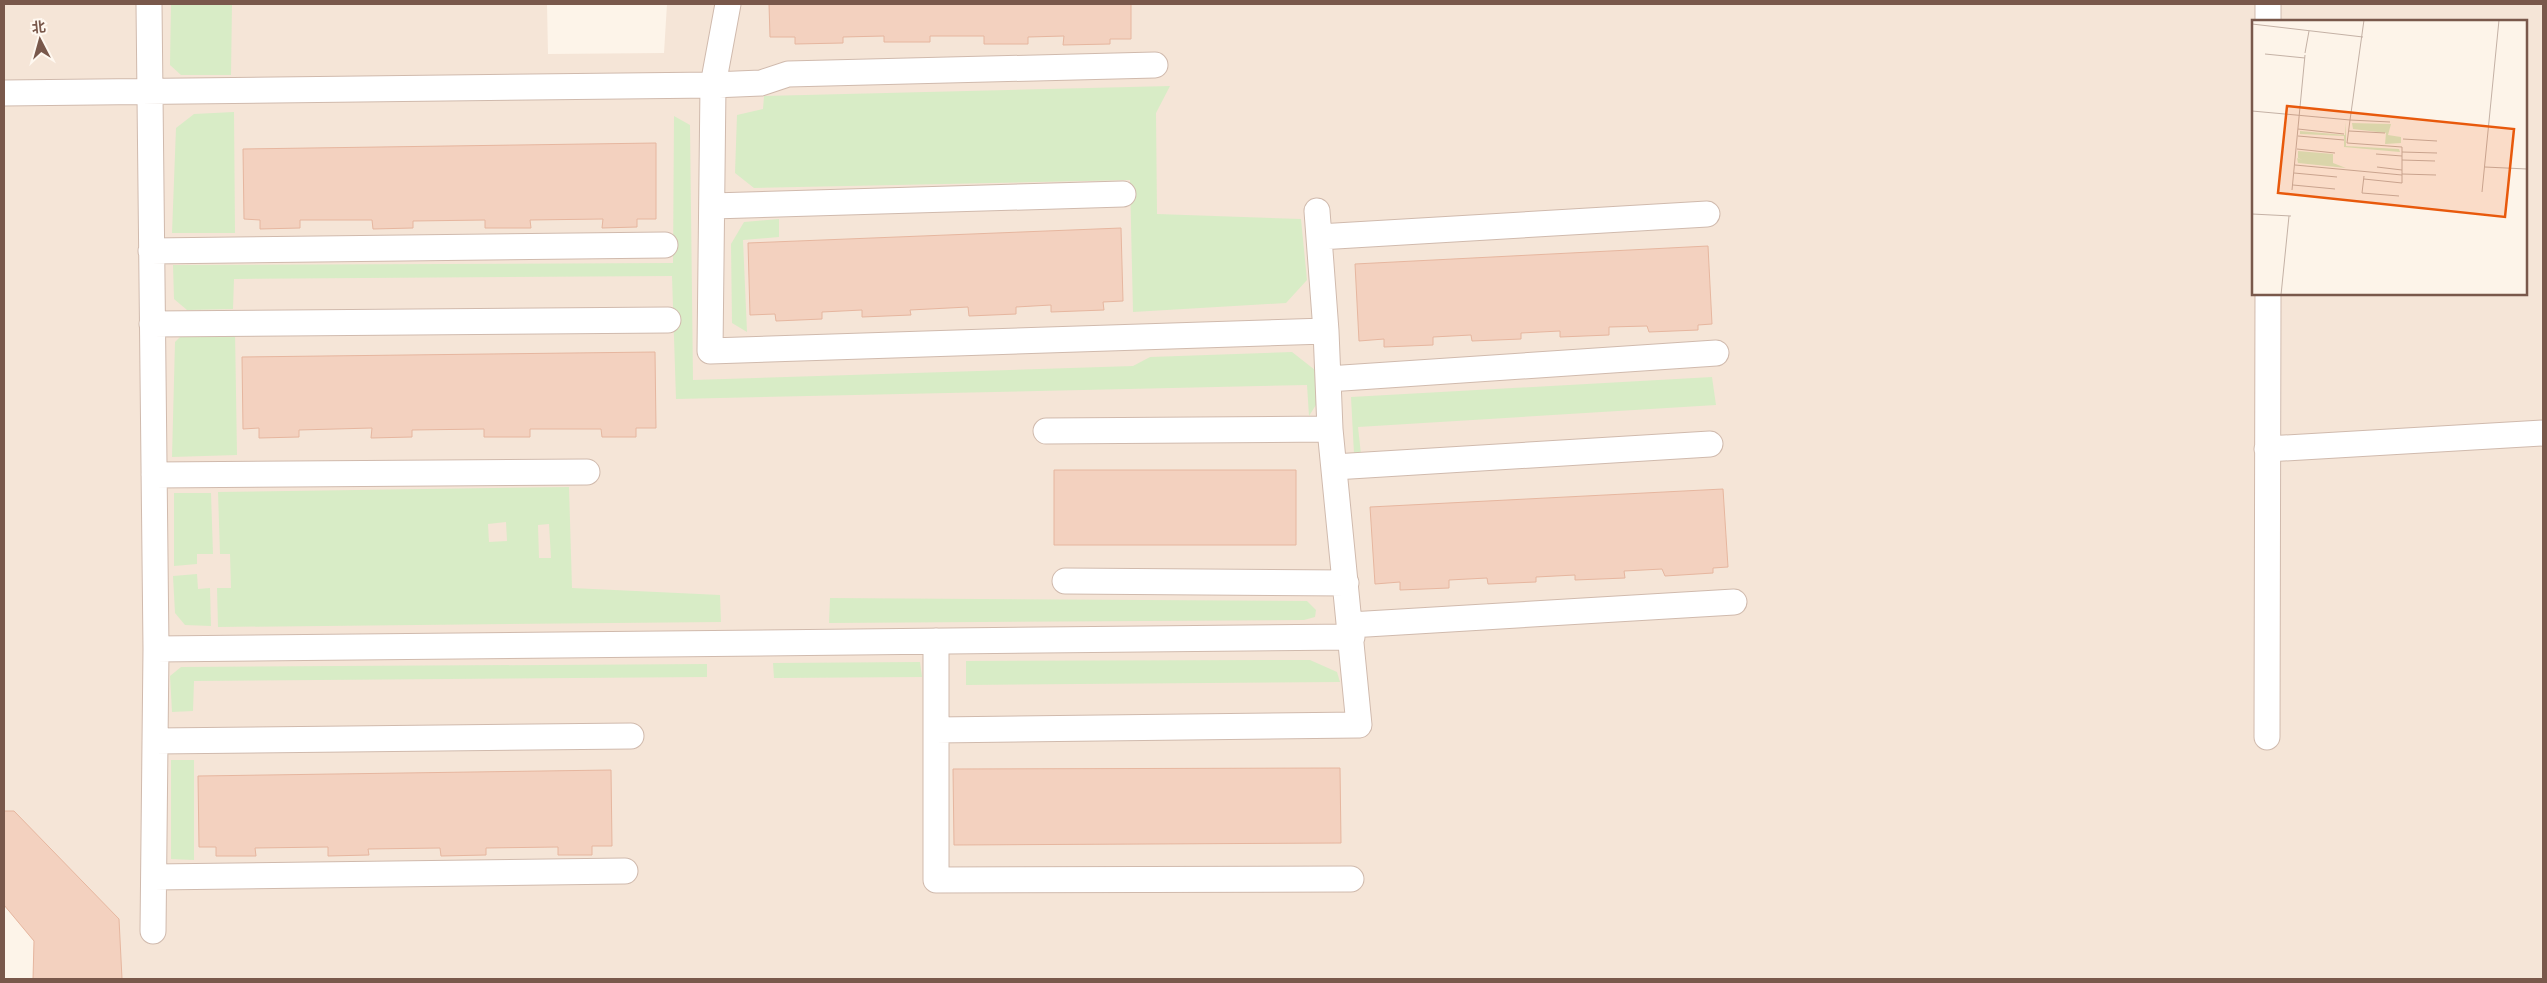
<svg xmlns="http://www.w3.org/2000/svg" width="2547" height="983" viewBox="0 0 2547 983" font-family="Barlow,'Noto Sans SC',sans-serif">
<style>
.residential{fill:#f5e5d7;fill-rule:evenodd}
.green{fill:#d8ecc6;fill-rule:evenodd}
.building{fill:#f3d1bf;stroke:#e6b69f}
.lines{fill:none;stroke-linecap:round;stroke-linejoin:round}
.service-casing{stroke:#d0baad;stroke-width:27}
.service{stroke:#fff;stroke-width:25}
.inset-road{fill:none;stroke:#c4b1a5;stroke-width:1}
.view{fill:#e8590c;fill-opacity:0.15;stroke:#e8590c;stroke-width:2.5}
.inset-edge{fill:none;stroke:#79584b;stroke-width:2.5}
</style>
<rect width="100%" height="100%" fill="#fdf4e9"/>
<path class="residential" d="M4 4H547L548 54 664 53 667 4H2543V979H33L34 941 4 905ZM2253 21H2526V294H2253Z"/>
<path class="green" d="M171 4H232L231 75H181L170 65Z
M1170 86 1156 113 1157 214 1301 219 1307 280 1286 303 1133 312 1130 180 754 188 735 173 737 115 763 109 764 96Z
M234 112 235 233H172L176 128 194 114Z
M674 116 690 125 693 380 1133 366 1150 357 1292 352 1315 370 1319 400 1309 416 1307 385 676 399 672 276 234 279 233 309 187 310 174 299 173 265 673 263Z
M779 219V237L743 240 747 332 732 323 731 244 744 222Z
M235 331 237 455 172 457 175 342 184 333Z
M1712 377 1716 405 1358 427 1361 454H1354L1351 397Z
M569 487 572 588 720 595 721 622 218 627 217 588H231L230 554H220L218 492ZM506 522 507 541 489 542 488 524ZM549 524 551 558H539L538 525Z
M174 493H211L213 554H197V564L174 566Z
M197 574 198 589 210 588 211 626 185 625 175 613 173 576Z
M830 598 1307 601 1316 610 1315 617 1304 620 829 623Z
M1310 660 1337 672 1340 682 966 685V661Z
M920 662 922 677 774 678 773 663Z
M707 664V677L194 681 193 711 172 712 170 676 181 667Z
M171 760H194V860L171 859Z"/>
<path class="building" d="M769 4H1131V39H1110V44L1063 45 1064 36 1028 37V44H984V36H930V42H884V36L843 37V43L795 44V37H770Z
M656 143V219H637V227L602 228 603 219 530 220 531 228H485V220L413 221V228L373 229 372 220H300V228L260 229V220L244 219 243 149Z
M1121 228 1123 301 1103 302 1104 310 1051 312V305L1016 307V314L969 316 968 307 910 310 911 315 862 317V310L822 312V319L776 321 775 314 750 315 748 243Z
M1708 246 1712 324 1698 325V330L1649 332 1647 326 1609 327V335L1560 337V331L1521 333V339L1472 341 1471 335 1433 337V345L1384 347V339L1359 341 1355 264Z
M655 352 656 428H636V437H602L601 429H530V437H484V429L412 430V437L371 438 372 428 299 430V437L259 438V428L243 429 242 357Z
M1054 470H1296V545H1054Z
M1723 489 1728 567 1713 568V573L1665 576 1662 569 1624 571 1625 578 1575 580V575L1536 577V582L1488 584 1487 578 1449 580V588L1400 590V582L1375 584 1370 507Z
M1340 768 1341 843 954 845 953 769Z
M611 770 612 846H592V855H558V847L486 848V855L441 856 440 848 368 849 369 855 328 856V847L255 848 256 856H216V847H199L198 776Z
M4 811H14L119 919 122 979H33L34 941 4 905Z"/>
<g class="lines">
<g class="service-casing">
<path id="service" d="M149 4 156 649 153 931
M728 4 713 85 761 83 788 74 1155 65
M2268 21V4
M4 93 713 85 710 351 1326 331 1330 429 1359 725 936 730
M712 206 1123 194
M1317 211 1326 331
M1319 237 1707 214
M151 251 665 245
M152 324 668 320
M1328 379 1716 353
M1046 431 1330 429
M2267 449 2543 433
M1334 467 1710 444
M154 475 587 472
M1065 581 1346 583
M1350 625 1734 602
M936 641V880L1351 879
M156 649 1352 637
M2267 737 2268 294
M155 741 631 736
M154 877 625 871"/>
</g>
<use href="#service" class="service"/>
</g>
<g transform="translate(2252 20)">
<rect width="275" height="275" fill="#fdf4e9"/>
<path d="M94 102V126L147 129 148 132 92 127V116L48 114V111L93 115ZM100 103 139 104 136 115 149 117V123L133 124 134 113 101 109ZM46 131 81 134V143L94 148 46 143 45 138 50 140 46 138Z" fill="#d8ecc6"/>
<path class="inset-road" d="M112 0 98 100 138 102M0 4 111 17M53 33 57 11M13 34 53 38M0 91 98 100 95 123 150 127V163L112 159M46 109 92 114M97 111 133 113M46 116 92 120M151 119 185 121M45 129 83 133M150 132 185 133M124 134 150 136M150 140 183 141M43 145 150 155M125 147 150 150M233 147 275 149M42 153 85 157M150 154 184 155M112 156 110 173 147 176M41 165 83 169M40 170 53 35M230 172 247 0M0 194 39 196M29 275 37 196"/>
<path class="view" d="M35 86 262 109 253 197 26 173Z"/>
<rect width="275" height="275" class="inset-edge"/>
</g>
<rect width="2547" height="983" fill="none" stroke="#79584b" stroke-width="10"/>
<g transform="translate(40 40) rotate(354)" stroke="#fff8f0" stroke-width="4" paint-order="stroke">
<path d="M0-4L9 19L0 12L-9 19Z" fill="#79584b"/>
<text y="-8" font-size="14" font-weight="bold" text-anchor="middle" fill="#79584b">北</text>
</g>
</svg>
